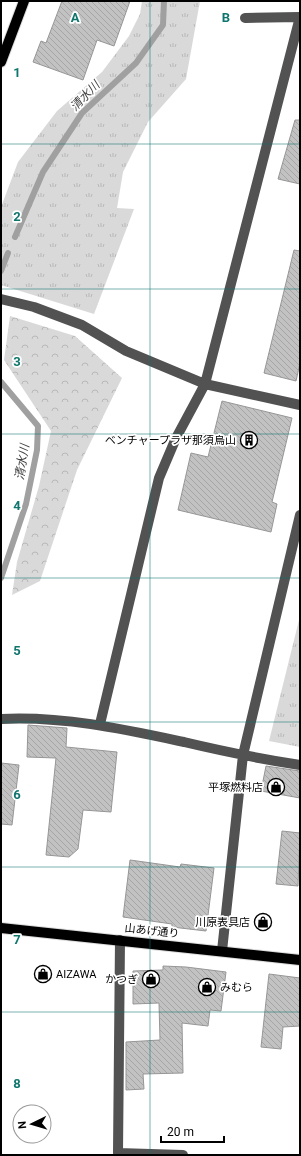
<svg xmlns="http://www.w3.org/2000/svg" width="301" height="1156" viewBox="0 0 301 1156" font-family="Roboto,'Noto Sans JP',sans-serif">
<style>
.forest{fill:url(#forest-crowns)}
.park{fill:url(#park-tufts)}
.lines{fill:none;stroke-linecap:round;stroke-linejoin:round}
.stream{stroke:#a0a0a0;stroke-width:6}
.building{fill:url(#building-back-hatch);stroke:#969696}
.major-casing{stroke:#dbdbdb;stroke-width:12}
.minor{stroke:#525252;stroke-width:10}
.major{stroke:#000;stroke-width:10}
.grid{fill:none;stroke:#0f766e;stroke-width:1;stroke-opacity:0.55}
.labels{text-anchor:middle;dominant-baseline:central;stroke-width:3.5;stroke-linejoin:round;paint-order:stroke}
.poi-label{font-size:11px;fill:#000;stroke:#fff;text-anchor:end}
.street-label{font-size:11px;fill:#000;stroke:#fff}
.water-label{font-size:12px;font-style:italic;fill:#414141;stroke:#fff}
.grid-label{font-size:13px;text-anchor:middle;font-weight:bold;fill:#0f766e;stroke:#fff;stroke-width:3.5;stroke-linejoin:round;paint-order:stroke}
</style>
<defs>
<pattern id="forest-crowns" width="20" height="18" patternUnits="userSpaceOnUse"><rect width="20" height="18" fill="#d9d9d9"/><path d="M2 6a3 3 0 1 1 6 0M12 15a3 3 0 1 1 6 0" fill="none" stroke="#b8b8b8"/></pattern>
<pattern id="park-tufts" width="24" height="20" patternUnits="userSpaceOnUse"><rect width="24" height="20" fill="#d9d9d9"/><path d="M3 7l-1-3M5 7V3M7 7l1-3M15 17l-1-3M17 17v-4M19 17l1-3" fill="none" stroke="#b8b8b8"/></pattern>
<pattern id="building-back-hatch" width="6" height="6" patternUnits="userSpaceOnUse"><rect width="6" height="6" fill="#c2c2c2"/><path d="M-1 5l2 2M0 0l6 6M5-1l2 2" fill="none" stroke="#a5a5a5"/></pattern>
</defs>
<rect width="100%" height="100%" fill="#fff"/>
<path class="forest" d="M10 316 75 336 122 378 77 470 40 581 12 595 17 562 39 486 51 431 4 360Z"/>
<path class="park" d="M142 1H200L186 79 148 122 123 172 117 208 134 209 94 314 1 285V207L18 162 57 111 102 72 129 36 140 14Z
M300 616V747L269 741Z"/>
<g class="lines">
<path class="stream" d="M15 237 43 172 82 113 136 63 163 25 164 1
M1 271 8 253
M1 382 38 426 37 450 26 504 1 578"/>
</g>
<path class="building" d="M62 1H130L114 46 97 40 83 80 33 62 41 41 46 43Z
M295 120H300V184L278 179Z
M294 250 300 251V363L296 381 264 373Z
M222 401 292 418 272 502 277 504 271 532 178 510 191 453 208 457Z
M28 725 67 728 66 747 117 752 111 812 83 810 78 849 69 857 46 855 56 758 27 757Z
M1 763 19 765 12 825 1 824Z
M266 766 300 771V798L261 791Z
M282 831 300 833 298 886 276 884Z
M130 860 180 867 181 864 214 868 206 931 172 927V924L123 917Z
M163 966 186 967 226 972 221 1011 210 1010 208 1026 182 1023 183 1073 143 1074 144 1089 126 1090V1042L160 1040 159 1003 133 1004V971L163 970Z
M269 974 300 978V1026L283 1027 281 1049 261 1047Z"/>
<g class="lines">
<g class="major-casing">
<path id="major" d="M1 62 24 1
M1 928 300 960"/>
</g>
<path class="minor" d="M245 18 300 17
M1 299 34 307 82 325 126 351 205 384 300 405
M1 719C64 716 123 729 184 742 222 751 261 759 300 765
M100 724 159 478 176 438 205 384 300 17
M120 940 118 1153 183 1155
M222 951 243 755 300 515"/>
<use href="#major" class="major"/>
</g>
<path class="grid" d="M150 1V1155M1 144H300M1 289H300M1 434H300M1 578H300M1 722H300M1 867H300M1 1012H300"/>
<defs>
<g id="building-ring" transform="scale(0.9)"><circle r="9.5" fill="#fff" stroke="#000" stroke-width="1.5"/><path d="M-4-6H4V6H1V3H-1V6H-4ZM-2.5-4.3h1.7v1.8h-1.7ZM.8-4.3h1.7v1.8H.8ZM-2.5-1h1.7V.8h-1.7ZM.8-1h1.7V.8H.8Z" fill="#000"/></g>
<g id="shop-ring" transform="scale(0.9)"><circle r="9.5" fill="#fff" stroke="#000" stroke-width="1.5"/><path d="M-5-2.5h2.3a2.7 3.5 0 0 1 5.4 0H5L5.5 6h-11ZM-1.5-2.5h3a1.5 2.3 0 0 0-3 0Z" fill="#000"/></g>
</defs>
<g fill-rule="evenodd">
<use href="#building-ring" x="249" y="440"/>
<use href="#shop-ring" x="276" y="787"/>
<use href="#shop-ring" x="263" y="922"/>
<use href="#shop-ring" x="43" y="974"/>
<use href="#shop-ring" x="151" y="979"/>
<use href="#shop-ring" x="207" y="987"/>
</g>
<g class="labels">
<g class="poi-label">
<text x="236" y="440">ベンチャープラザ那須烏山</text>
<text x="263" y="787">平塚燃料店</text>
<text x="250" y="922">川原表具店</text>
<text x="56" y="974" text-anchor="start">AIZAWA</text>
<text x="138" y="979">かつぎ</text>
<text x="220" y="987" text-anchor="start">みむら</text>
</g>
<g class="street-label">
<text transform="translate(152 931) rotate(6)">山あげ通り</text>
</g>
<g class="water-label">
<text transform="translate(85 96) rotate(-46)">清水川</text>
<text transform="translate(22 462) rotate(-81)">清水川</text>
</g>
</g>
<g class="grid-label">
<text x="75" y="22">A</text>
<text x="226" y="22">B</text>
<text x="17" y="77">1</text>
<text x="17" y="221">2</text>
<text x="17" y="366">3</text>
<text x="17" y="510">4</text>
<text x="17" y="655">5</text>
<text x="17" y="799">6</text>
<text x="17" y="944">7</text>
<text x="17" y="1088">8</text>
</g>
<rect width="301" height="1156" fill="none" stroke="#000000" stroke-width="4"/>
<g transform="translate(32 1124) rotate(265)"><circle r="19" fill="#ffffff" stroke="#999999"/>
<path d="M0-3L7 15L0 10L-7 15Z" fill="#000000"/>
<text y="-6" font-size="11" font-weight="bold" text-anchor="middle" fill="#000000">N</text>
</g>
<path d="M161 1136v6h63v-6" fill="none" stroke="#000000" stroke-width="2"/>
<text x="167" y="1136" font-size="12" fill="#000000" stroke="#ffffff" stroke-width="3" paint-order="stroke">20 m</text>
</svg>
